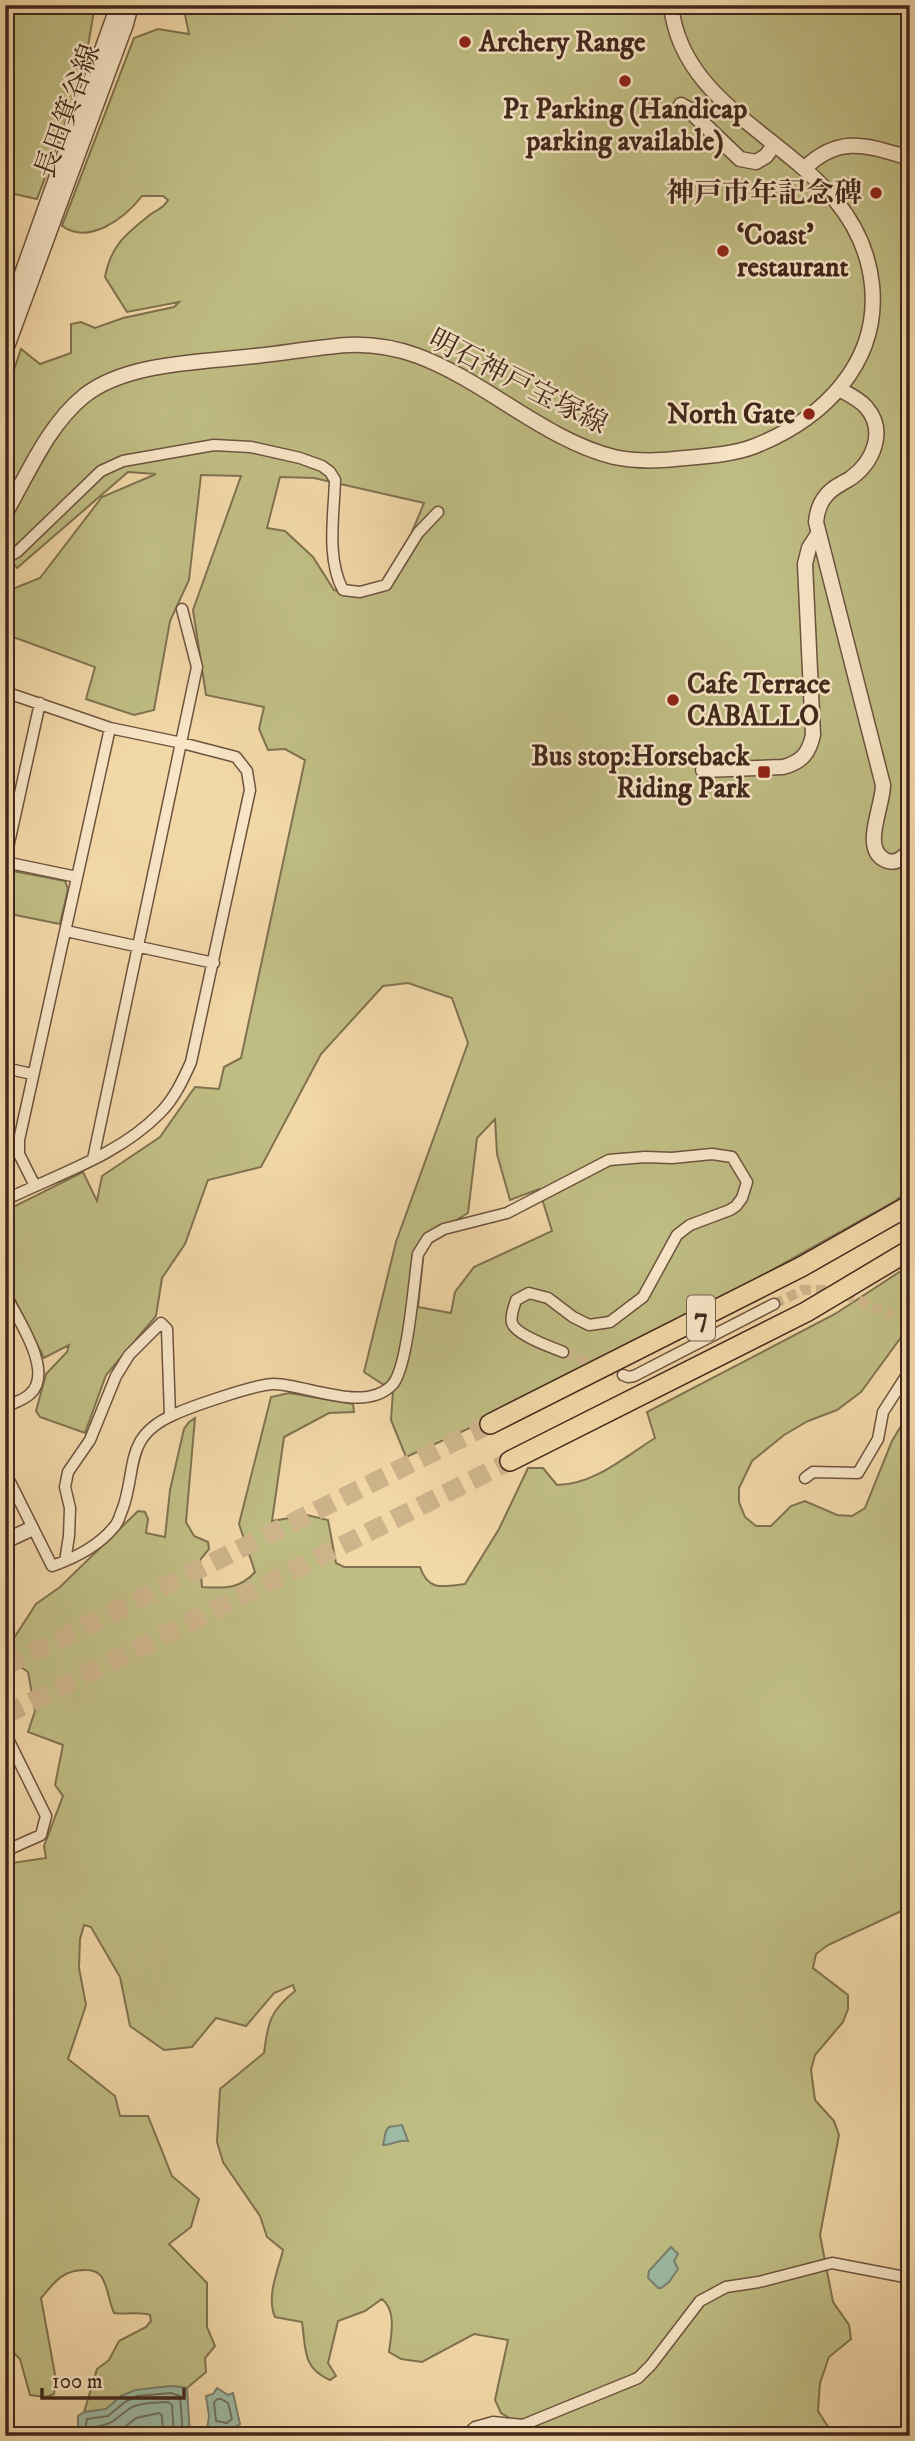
<svg xmlns="http://www.w3.org/2000/svg" width="915" height="2441" viewBox="0 0 915 2441" font-family="'IM FELL DW Pica','Noto Serif JP',serif">
<style>
.green{fill:#bfbd83;stroke:#80724f;stroke-width:2;fill-rule:evenodd}
.water{fill:#9cbaa4;stroke:#787f6d;stroke-width:2}
.lines{fill:none;stroke-linecap:round;stroke-linejoin:round}
.shore{stroke:#6f7060;stroke-width:2}
.minor-tunnel{stroke:#cfb48b;stroke-width:10;stroke-dasharray:10 5;stroke-linecap:butt}
.motorway-tunnel{stroke:#cfb48b;stroke-width:19;stroke-dasharray:19 10;stroke-linecap:butt}
.minor-casing{stroke:#6e533e;stroke-width:13}
.tertiary-casing{stroke:#6e533e;stroke-width:17}
.motorway-casing{stroke:#42271b;stroke-width:22}
.minor{stroke:#f7e5c6;stroke-width:10}
.tertiary{stroke:#f7e5c6;stroke-width:14}
.motorway{stroke:#f2d7a7;stroke-width:19}
.poi-dot{fill:#8f2418;stroke:#f7e5c6;stroke-width:2.5}
.labels{text-anchor:middle;dominant-baseline:central;stroke-width:5;stroke-linejoin:round;paint-order:stroke}
.shield{fill:#f7e5c6;stroke:#78604e;stroke-width:2}
.shield-label{font-size:26px;font-weight:bold;fill:#42271b}
.poi-label{font-size:28px;font-weight:bold;fill:#42271b;stroke:#f7e5c6;text-anchor:start}
.street-label{font-size:28px;fill:#42271b;stroke:#f7e5c6}
</style>
<rect width="100%" height="100%" fill="#f2d7a7"/>
<filter id="stains"><feTurbulence type="fractalNoise" baseFrequency=".00286" numOctaves="4"/><feColorMatrix values="0 0 0 0 .2 0 0 0 0 .09 0 0 0 0 .02 0 0 0 .5 -.17"/></filter>
<radialGradient id="worn" r=".72"><stop offset=".6" stop-color="#630" stop-opacity="0"/><stop offset="1" stop-color="#630" stop-opacity=".3"/></radialGradient>
<path class="green" d="M5 5H95L83 75 37 199 5 192Z
M183 5H910V1190L895 1201C735 1291 574 1383 406 1457L391 1420 393 1391 364 1372 396 1242 468 1043 452 998 408 983 383 986 321 1054 261 1167 208 1180 185 1244 162 1278 156 1316 106 1375 85 1433 40 1417 36 1411 46 1374 67 1352 69 1345 44 1358 5 1280V1211L83 1172 97 1201 102 1176 160 1137 195 1087 219 1089 224 1067 241 1058 305 760 285 749 268 750 259 729 264 707 206 695 193 610 241 476 201 475 189 580 170 621 154 710 134 715 86 699 95 667 5 634V592L40 578 102 497 156 474 128 472 17 568 5 553V397L21 349 40 364 71 353V324L81 322 95 328 123 318 174 307 179 302 127 312 105 277C111 245 126 234 151 214 158 209 164 208 168 200L163 196H142C124 219 89 245 62 226L134 38 158 29 189 34ZM280 477 314 478 424 503 404 551 381 583 363 595 334 590 313 557 285 531 267 528ZM495 1119 497 1154 510 1200 539 1189 552 1231 474 1267 455 1292 451 1313 418 1307 425 1239 468 1213 477 1138Z
M13 871 65 881 68 889 60 924 5 913 8 874Z
M910 1265V1325L861 1392 837 1410 808 1421 784 1435 752 1461 739 1488V1502L745 1517 756 1526H771L791 1506 805 1501 837 1515 852 1516 865 1508 892 1441 910 1411V1907L828 1945 816 1954 813 1968 848 1995V2009L843 2022 815 2055 811 2070 815 2100 834 2121 839 2135 820 2235 833 2302 849 2325 851 2339 829 2357 820 2383 818 2411 834 2436H612L559 2428 531 2431 501 2413 495 2400 508 2340 474 2334 422 2362 401 2359 389 2352C391 2335 397 2311 382 2299L365 2311 338 2321 328 2363 336 2376 330 2380C302 2368 306 2349 302 2322L275 2317C266 2296 278 2271 283 2250L267 2237 260 2216 223 2162 217 2142 220 2089 264 2053C268 2022 270 2011 295 1991L293 1985 274 1993 246 2026 216 2018 192 2047 164 2050 130 2026 120 1977 91 1927 84 1925 80 1939 79 1968 86 2005 68 2059 115 2096 120 2116H148L172 2176 199 2199 191 2227 169 2244 207 2283V2327L215 2346 205 2358 206 2372 187 2388 171 2386 121 2396 106 2410 84 2412 97 2369 109 2360 119 2341 146 2327 151 2321 150 2315C141 2311 127 2315 114 2313 109 2302 108 2286 101 2276 97 2271 91 2270 86 2270 63 2269 54 2283 41 2298L56 2380 54 2394 46 2397 30 2395 20 2359 10 2349 5 2350V1864L46 1858 44 1846 63 1796 55 1785 63 1745 28 1732 35 1711 28 1672 5 1656V1652L36 1604 60 1587 138 1511 145 1512 148 1519 146 1533 165 1537 170 1490 184 1429 189 1422 195 1418 186 1522 194 1536 208 1542 209 1549 200 1560 202 1587C224 1588 239 1590 255 1572L239 1524 271 1397 289 1393 353 1404 354 1412 329 1413 284 1437 272 1521 307 1515 328 1520 336 1563 344 1567H420C428 1591 442 1587 465 1584L499 1529 528 1468H543L557 1485C593 1485 625 1457 655 1438L647 1412 835 1314Z"/>
<path class="water" d="M402 2125 408 2141C398 2139 393 2145 383 2145L386 2131 389 2127Z
M671 2247 678 2254 674 2261 678 2269 669 2282 661 2288H658L648 2278 649 2271Z
M171 2386 187 2388 190 2436H78V2416L84 2412 106 2409 121 2396 135 2390Z
M217 2388 228 2395 233 2393 240 2424 229 2431 207 2430 209 2416 206 2396 213 2394Z"/>
<g class="lines">
<path class="shore" d="M217 2399H221L228 2403 232 2419 227 2423 216 2421 214 2403Z
M84 2436 87 2419 108 2416 125 2402 137 2396 171 2393 180 2396 183 2436
M93 2436 95 2427C116 2423 113 2420 129 2409 140 2402 156 2403 168 2402L172 2405 174 2436
M107 2436 120 2431 136 2418 159 2413 162 2416 163 2436"/>
<path class="minor-tunnel" d="M774 1304 803 1290H834L893 1315
M563 1352 623 1375"/>
<path class="motorway-tunnel" d="M5 1666 490 1424
M5 1715 510 1461"/>
<g class="minor-casing">
<path id="minor" d="M5 559 17 552 101 471 123 461 214 445 251 447 300 458 322 466 330 472 335 480C334 515 326 558 343 590L360 592 386 585 418 533 438 512
M5 692 110 728 182 743 236 757 247 771 250 790 191 1062C183 1080 174 1099 160 1113 118 1156 58 1174 5 1200
M5 861 40 703
M5 862 77 877
M66 931 214 963
M5 1068 32 1074
M93 1159 197 667 182 609
M35 1186 19 1154V1140L110 728
M5 1294C17 1318 55 1372 30 1394 24 1400 13 1403 5 1407
M623 1375 628 1377 634 1376 774 1304
M5 1472 52 1566C75 1558 98 1547 114 1527 119 1522 120 1514 123 1508 137 1467 124 1437 173 1415 190 1407 259 1383 275 1384 308 1385 366 1414 393 1384 408 1366 414 1280 418 1254L428 1238 444 1229 507 1213 609 1160 645 1157 672 1158 712 1154 732 1157 747 1182 742 1198 736 1206 730 1210 690 1225 677 1235 643 1297 610 1322 589 1325 573 1317 548 1298 529 1293 516 1300C514 1307 510 1316 512 1323 516 1335 551 1347 563 1352
M805 1478 813 1472 858 1473 878 1439 883 1412 910 1370
M65 1561 69 1536 70 1508 65 1487 68 1472 90 1440 116 1376 129 1355 161 1323 167 1329 170 1416
M5 1733 46 1816 41 1835 5 1851
M465 2436 475 2427 493 2422 523 2425 638 2378 651 2365 700 2301 726 2287 759 2282 832 2263 910 2278"/>
</g>
<g class="tertiary-casing">
<path id="tertiary" d="M681 105 688 109 740 159 756 162 766 156 774 145
M805 168C840 134 868 146 910 158
M5 321 118 5
M5 352 126 24 131 5
M839 389C848 394 859 399 866 407 887 431 873 462 851 478 842 484 832 487 825 497 819 504 817 513 816 522L883 785C883 807 861 848 885 860 895 865 903 858 910 850
M5 514C28 474 48 425 84 396 126 362 204 362 256 356 286 353 317 347 348 345 371 344 396 348 418 356 485 381 545 440 614 457 638 462 662 461 685 458 708 456 735 454 755 446 823 419 880 363 872 285 858 149 684 132 671 5
M703 770 783 767C802 762 809 753 813 735L805 564 809 548 818 534
M5 1541 31 1529"/>
</g>
<g class="motorway-casing">
<path id="motorway" d="M490 1424 801 1267 910 1205
M510 1461 806 1312 910 1250"/>
</g>
<use href="#minor" class="minor"/>
<use href="#tertiary" class="tertiary"/>
<use href="#motorway" class="motorway"/>
</g>
<g class="poi-dot">
<circle cx="465" cy="42" r="7"/>
<circle cx="625" cy="81" r="7"/>
<circle cx="876" cy="193" r="7"/>
<circle cx="723" cy="251" r="7"/>
<circle cx="809" cy="414" r="7"/>
<circle cx="673" cy="700" r="7"/>
<rect x="757" y="765" width="14" height="14" rx="3.5"/>
</g>
<g class="labels">
<rect class="shield" x="687" y="1295.5" width="28" height="45" rx="5"/>
<g class="shield-label">
<text x="701" y="1318">7</text>
</g>
<g class="poi-label">
<text x="479" y="42">Archery Range</text>
<text x="625" y="109" text-anchor="middle">P1 Parking (Handicap<tspan x="625" dy="32">parking available)</tspan></text>
<text x="862" y="193" text-anchor="end">神戸市年記念碑</text>
<text x="737" y="235">‘Coast’<tspan x="737" dy="32">restaurant</tspan></text>
<text x="795" y="414" text-anchor="end">North Gate</text>
<text x="687" y="684">Cafe Terrace<tspan x="687" dy="32">CABALLO</tspan></text>
<text x="750" y="756" text-anchor="end">Bus stop:Horseback<tspan x="750" dy="32">Riding Park</tspan></text>
</g>
<g class="street-label">
<text transform="translate(68 111) rotate(-70)">長田箕谷線</text>
<text transform="translate(518 382) rotate(27)">明石神戸宝塚線</text>
</g>
</g>
<rect width="915" height="2441" fill="none" stroke="#f2d7a7" stroke-width="28"/>
<rect x="7" y="7" width="901" height="2427" fill="none" stroke="#42271b" stroke-width="3.5"/>
<rect x="14" y="14" width="887" height="2413" fill="none" stroke="#42271b" stroke-width="2"/>
<path d="M42 2388v10h142v-10" fill="none" stroke="#42271b" stroke-width="3.5"/>
<text x="52" y="2388" font-size="21" fill="#42271b" stroke="#f7e5c6" stroke-width="5" paint-order="stroke">100 m</text>
<rect width="100%" height="100%" filter="url(#stains)"/>
<rect width="100%" height="100%" fill="url(#worn)"/>
</svg>
